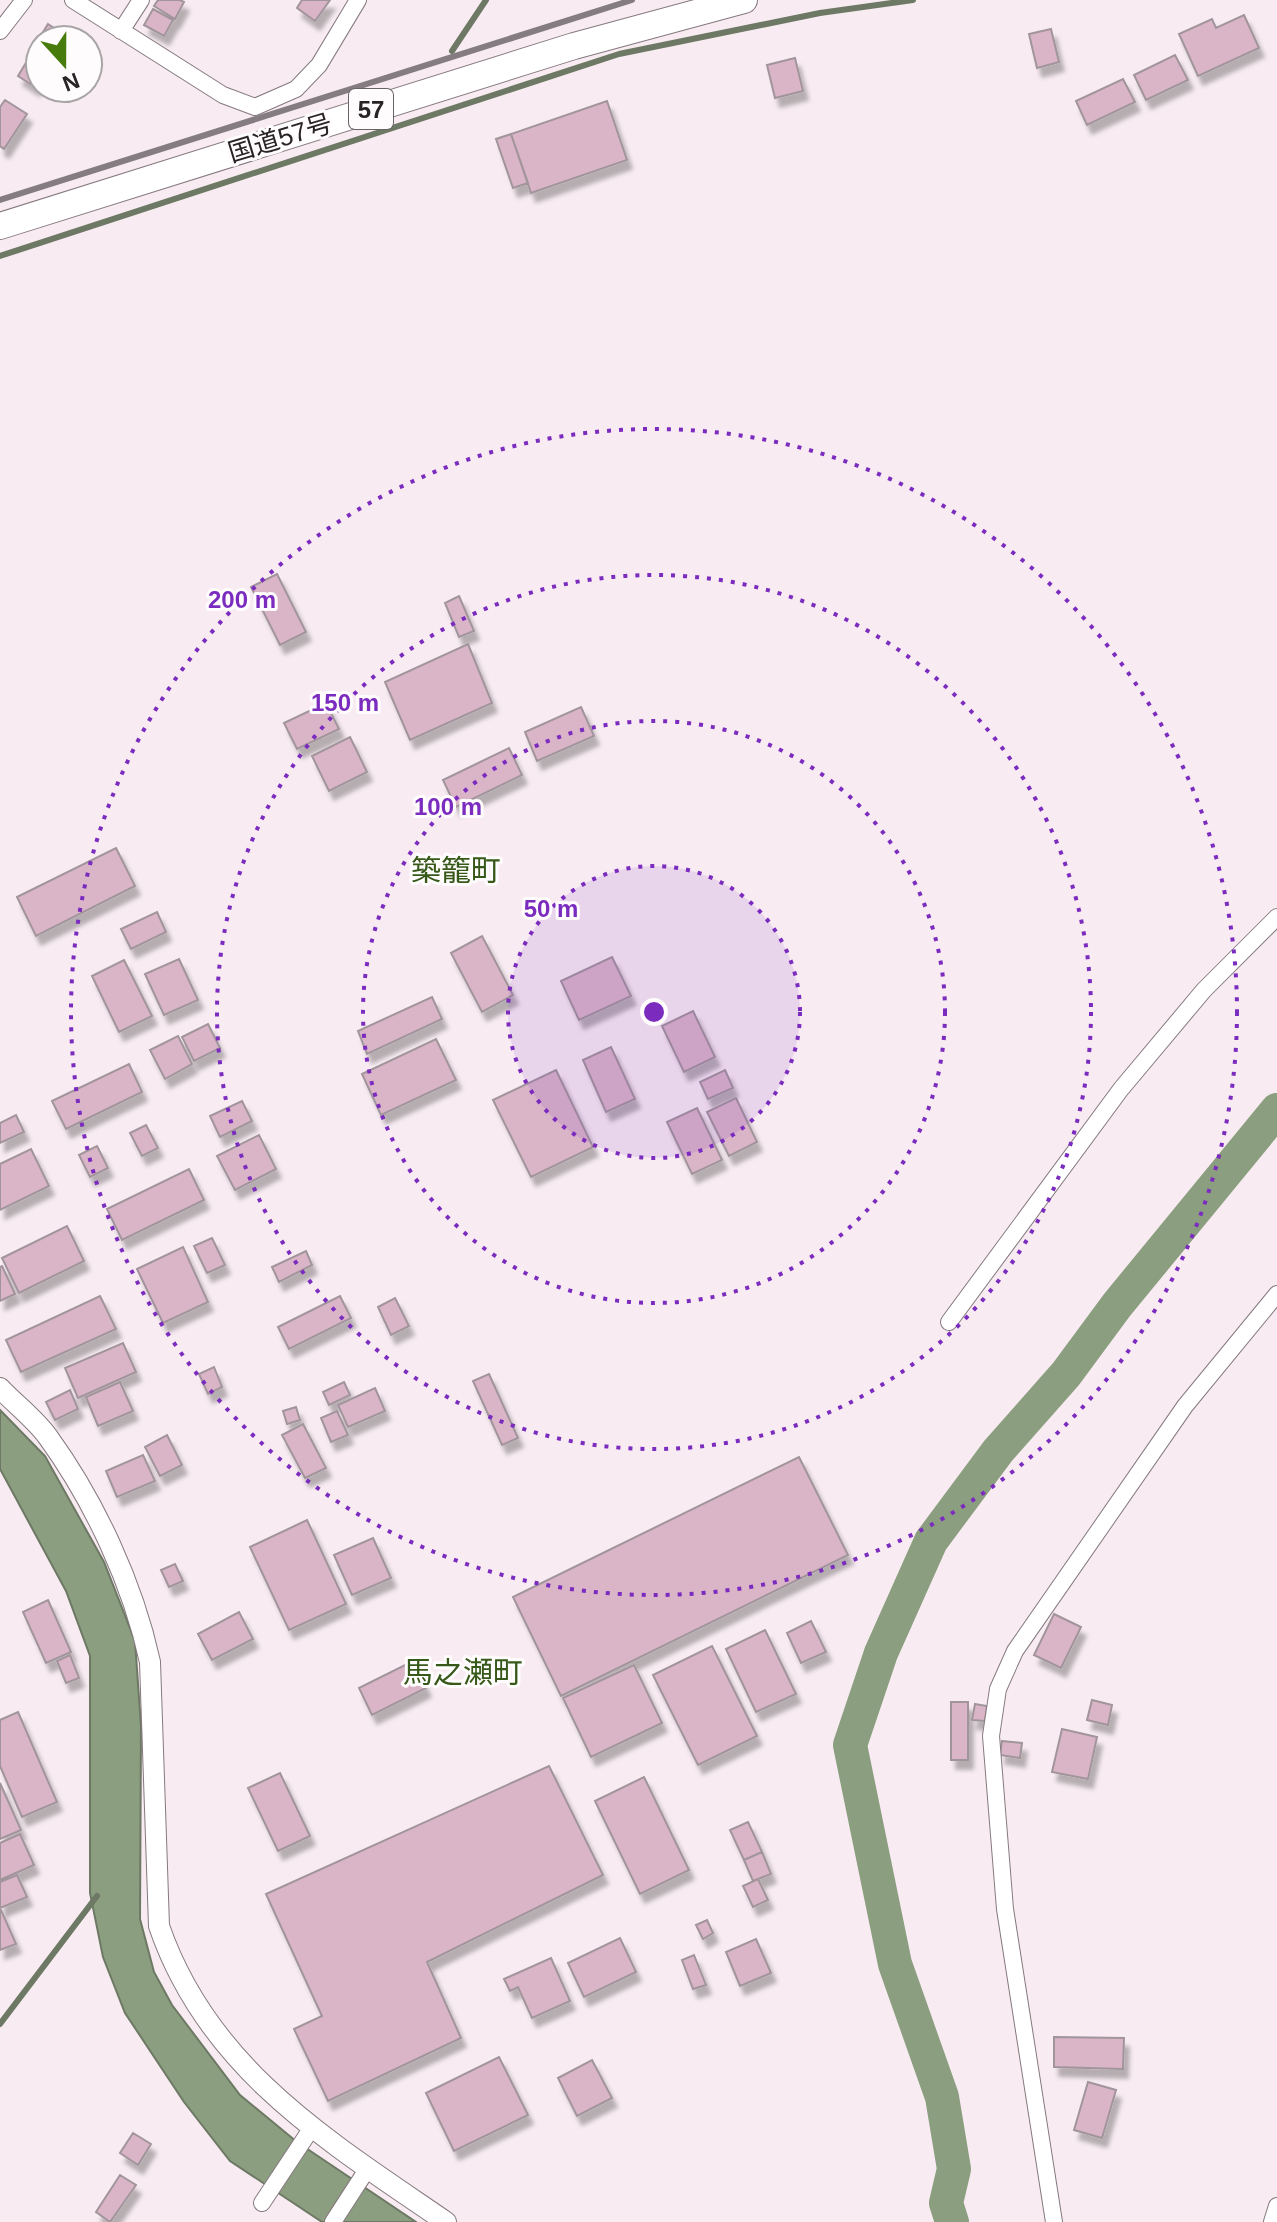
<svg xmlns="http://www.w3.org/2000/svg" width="1277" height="2222" viewBox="0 0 1277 2222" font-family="Arial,'Noto Sans JP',sans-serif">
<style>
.water{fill:#8b9e7f;stroke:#6d7964;stroke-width:2}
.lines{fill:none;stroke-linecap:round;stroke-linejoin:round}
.stream{stroke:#6d7964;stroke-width:6}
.river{stroke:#8b9e7f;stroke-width:34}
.building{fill:#dab5c8;stroke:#a1959b;stroke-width:2;filter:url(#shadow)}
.minor-casing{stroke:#85797f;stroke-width:18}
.tertiary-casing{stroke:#85797f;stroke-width:22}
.trunk-casing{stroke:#85797f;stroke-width:28}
.minor{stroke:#fff;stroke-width:16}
.tertiary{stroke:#fff;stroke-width:20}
.trunk{stroke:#fff;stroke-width:26}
.rail{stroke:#847c80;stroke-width:6}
.ring{fill:none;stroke:#7b2cbf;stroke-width:4;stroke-dasharray:4 8}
.labels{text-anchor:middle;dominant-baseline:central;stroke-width:6;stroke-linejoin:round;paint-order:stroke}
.shield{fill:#fffcfd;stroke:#686466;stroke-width:2}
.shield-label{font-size:24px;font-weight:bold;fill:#282325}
.street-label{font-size:26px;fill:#282325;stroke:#fffcfd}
.quarter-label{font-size:30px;fill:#365818;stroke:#fffcfd}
.centre{fill:#7b2cbf;stroke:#fffcfd;stroke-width:4}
.ring-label{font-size:24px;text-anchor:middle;font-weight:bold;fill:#7b2cbf;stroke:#fffcfd;stroke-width:6;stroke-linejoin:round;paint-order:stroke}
</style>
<defs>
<filter id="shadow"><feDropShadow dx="5" dy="9" stdDeviation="2" flood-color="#0004"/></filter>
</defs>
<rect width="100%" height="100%" fill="#f8ecf2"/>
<path class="water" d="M0 1410 45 1456 104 1562 135 1641 141 1726 140 1919 154 1972 172 2005 240 2095 297 2142 416 2222H322L230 2161 184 2102 125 2013 103 1957 90 1893V1656L66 1591 0 1469Z"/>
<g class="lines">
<path class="stream" d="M452 51 486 0
M0 256 619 54 820 13 913 0
M0 2024 97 1896"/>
<path class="river" d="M952 2222 946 2203 954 2169 942 2097 895 1964 850 1745 881 1653 931 1541 998 1451 1066 1374 1117 1305 1277 1110"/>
</g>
<path class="building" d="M158 0H180L184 2 175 19 154 6Z
M302 0H330L315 21 297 8Z
M153 9 173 20 164 36 144 25Z
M1244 15 1259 48 1198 76 1179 34 1212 19 1216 28Z
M48 24 72 40H40V48L35 45Z
M1051 29 1059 62 1037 68 1029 34Z
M33 51 40 55V79L35 87 18 76Z
M1175 55 1188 80 1146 100 1134 75Z
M795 58 803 91 775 98 767 65Z
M1123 79 1135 102 1087 125 1076 101Z
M5 100 27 114 4 149 0 146V107Z
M607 101 627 160 531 193 511 134Z
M511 134 528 183 513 188 496 139Z
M277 574 306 632 280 645 251 587Z
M459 596 474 631 459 637 445 603Z
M468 644 492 703 410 740 385 682Z
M326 703 339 729 297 749 284 723Z
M581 707 594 736 537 761 525 732Z
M350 737 367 772 329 791 312 756Z
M509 748 522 775 456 807 443 780Z
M116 848 135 886 36 936 17 897Z
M157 912 166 932 131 949 121 929Z
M482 936 513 995 482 1012 451 953Z
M612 957 631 996 579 1020 561 981Z
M179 959 198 1000 164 1015 145 974Z
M124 960 152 1016 119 1032 92 976Z
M432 997 442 1019 367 1054 358 1031Z
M693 1011 715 1057 684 1072 662 1026Z
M208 1024 220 1048 194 1061 182 1037Z
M178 1036 192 1064 165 1079 150 1050Z
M436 1039 456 1080 381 1115 362 1074Z
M611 1047 635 1099 606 1112 583 1060Z
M129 1064 142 1092 66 1129 52 1101Z
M556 1070 593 1147 531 1177 493 1100Z
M725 1070 733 1088 708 1099 700 1082Z
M736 1098 757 1142 729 1156 707 1112Z
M242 1101 252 1121 220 1137 210 1116Z
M697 1108 722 1160 692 1174 667 1122Z
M16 1115 24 1132 0 1143V1123Z
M146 1125 158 1148 142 1156 130 1133Z
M259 1135 276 1169 235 1190 217 1156Z
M97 1146 108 1168 90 1177 79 1155Z
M31 1149 49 1186 0 1210V1164Z
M189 1169 204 1200 122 1240 107 1209Z
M67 1226 84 1261 19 1293 2 1258Z
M212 1238 225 1265 207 1273 194 1246Z
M183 1247 208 1302 163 1323 137 1269Z
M306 1251 312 1265 279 1282 272 1267Z
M2 1266 15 1294 0 1301V1267Z
M100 1296 116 1329 21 1372 6 1340Z
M340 1296 351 1318 289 1349 278 1327Z
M395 1298 409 1326 391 1335 378 1307Z
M123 1343 136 1372 78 1398 65 1368Z
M214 1367 222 1387 208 1394 199 1374Z
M489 1374 518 1438 502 1445 473 1381Z
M120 1382 133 1411 98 1426 86 1397Z
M344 1382 350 1395 329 1405 323 1392Z
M375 1388 385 1411 348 1427 338 1405Z
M70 1390 78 1409 55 1420 46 1402Z
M296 1407 300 1420 287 1424 283 1411Z
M337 1411 348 1435 331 1442 321 1418Z
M303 1424 326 1468 305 1478 282 1435Z
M167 1435 182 1465 160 1476 145 1447Z
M143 1455 155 1481 117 1497 106 1471Z
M799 1457 848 1555 561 1696 513 1597Z
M307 1520 346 1604 289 1630 250 1547Z
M373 1538 391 1578 352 1595 334 1555Z
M175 1564 183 1581 169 1587 161 1570Z
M48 1600 71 1652 46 1663 23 1612Z
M239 1612 253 1639 212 1660 198 1634Z
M1054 1614 1081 1627 1061 1668 1034 1655Z
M811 1621 826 1652 801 1663 787 1633Z
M765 1630 796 1694 756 1712 726 1649Z
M712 1646 757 1736 698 1765 653 1675Z
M70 1655 79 1678 66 1683 57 1661Z
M413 1661 426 1688 372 1715 359 1688Z
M634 1665 662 1723 591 1757 563 1698Z
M1092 1700 1112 1705 1108 1725 1087 1720Z
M951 1702H968V1760H951Z
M975 1704 987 1706 985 1721 972 1720Z
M18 1712 57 1802 22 1817 0 1766V1720Z
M1062 1729 1097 1737 1088 1779 1052 1772Z
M1002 1741 1022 1743 1020 1758 1000 1755Z
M549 1766 603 1875 427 1962 461 2038 328 2101 294 2029 322 2016 266 1894Z
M280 1773 310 1836 278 1851 248 1788Z
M644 1777 689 1870 640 1894 595 1801Z
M0 1783 21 1830 0 1839Z
M748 1822 762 1852 744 1860 730 1830Z
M20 1834 34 1865 0 1880V1843Z
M762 1852 771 1874 753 1881 744 1860Z
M17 1875 27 1897 0 1908V1882Z
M758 1879 768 1900 753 1907 743 1886Z
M1 1910 16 1944 0 1950V1911Z
M707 1920 713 1933 703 1939 696 1925Z
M620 1938 636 1972 584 1997 568 1963Z
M756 1939 771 1973 740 1986 726 1952Z
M694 1955 706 1985 693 1989 682 1960Z
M551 1958 570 2001 532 2018 518 1987 510 1991 504 1979Z
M1054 2037 1124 2038 1123 2069 1054 2067Z
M499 2057 528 2115 454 2151 426 2093Z
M592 2060 612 2098 577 2116 558 2078Z
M1088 2082 1116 2090 1102 2138 1074 2130Z
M133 2133 151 2144 138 2165 120 2153Z
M120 2175 136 2185 110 2222 96 2212Z"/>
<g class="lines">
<g class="minor-casing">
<path id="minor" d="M73 0 223 95 255 107 296 89 319 65 358 0
M0 31 24 0
M121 31 141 0
M949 1322 1121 1089 1204 990 1277 917
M262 2203 311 2129
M333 2222 368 2168
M1054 2222 1005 1909 991 1736 998 1689 1015 1651 1185 1406 1277 1294
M1272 2222 1277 2206"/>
</g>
<g class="tertiary-casing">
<path id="tertiary" d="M0 1388C15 1404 35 1419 48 1437 95 1502 133 1584 150 1662L159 1926C208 2069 328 2141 446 2222"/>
</g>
<g class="trunk-casing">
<path id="trunk" d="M0 226 574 46 744 0"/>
</g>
<use href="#minor" class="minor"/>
<use href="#tertiary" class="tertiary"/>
<use href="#trunk" class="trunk"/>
<path class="rail" d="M0 200 632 0"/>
</g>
<circle cx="654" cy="1012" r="146" fill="#7b2cbf" fill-opacity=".12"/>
<g class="ring">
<circle cx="654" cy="1012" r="146"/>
<circle cx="654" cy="1012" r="291"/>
<circle cx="654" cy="1012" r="437"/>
<circle cx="654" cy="1012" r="583"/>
</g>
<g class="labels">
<rect class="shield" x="349" y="89" width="44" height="40" rx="6"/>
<g class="shield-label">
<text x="371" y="109">57</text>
</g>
<g class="street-label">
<text transform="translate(280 138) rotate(-17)">国道57号</text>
</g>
<g class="quarter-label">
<text x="456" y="870">築籠町</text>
<text x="463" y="1672">馬之瀬町</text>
</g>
</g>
<circle cx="654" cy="1012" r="12" class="centre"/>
<g class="ring-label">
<text x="242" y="608">200 m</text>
<text x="345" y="711">150 m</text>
<text x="448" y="815">100 m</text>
<text x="551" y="917">50 m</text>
</g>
<g transform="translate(64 64) rotate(159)"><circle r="38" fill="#fffcfd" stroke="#a9a5a7" stroke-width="2"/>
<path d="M0-6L14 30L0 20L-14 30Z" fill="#477c0d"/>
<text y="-12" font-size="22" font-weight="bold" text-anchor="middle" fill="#282325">N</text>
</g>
</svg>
